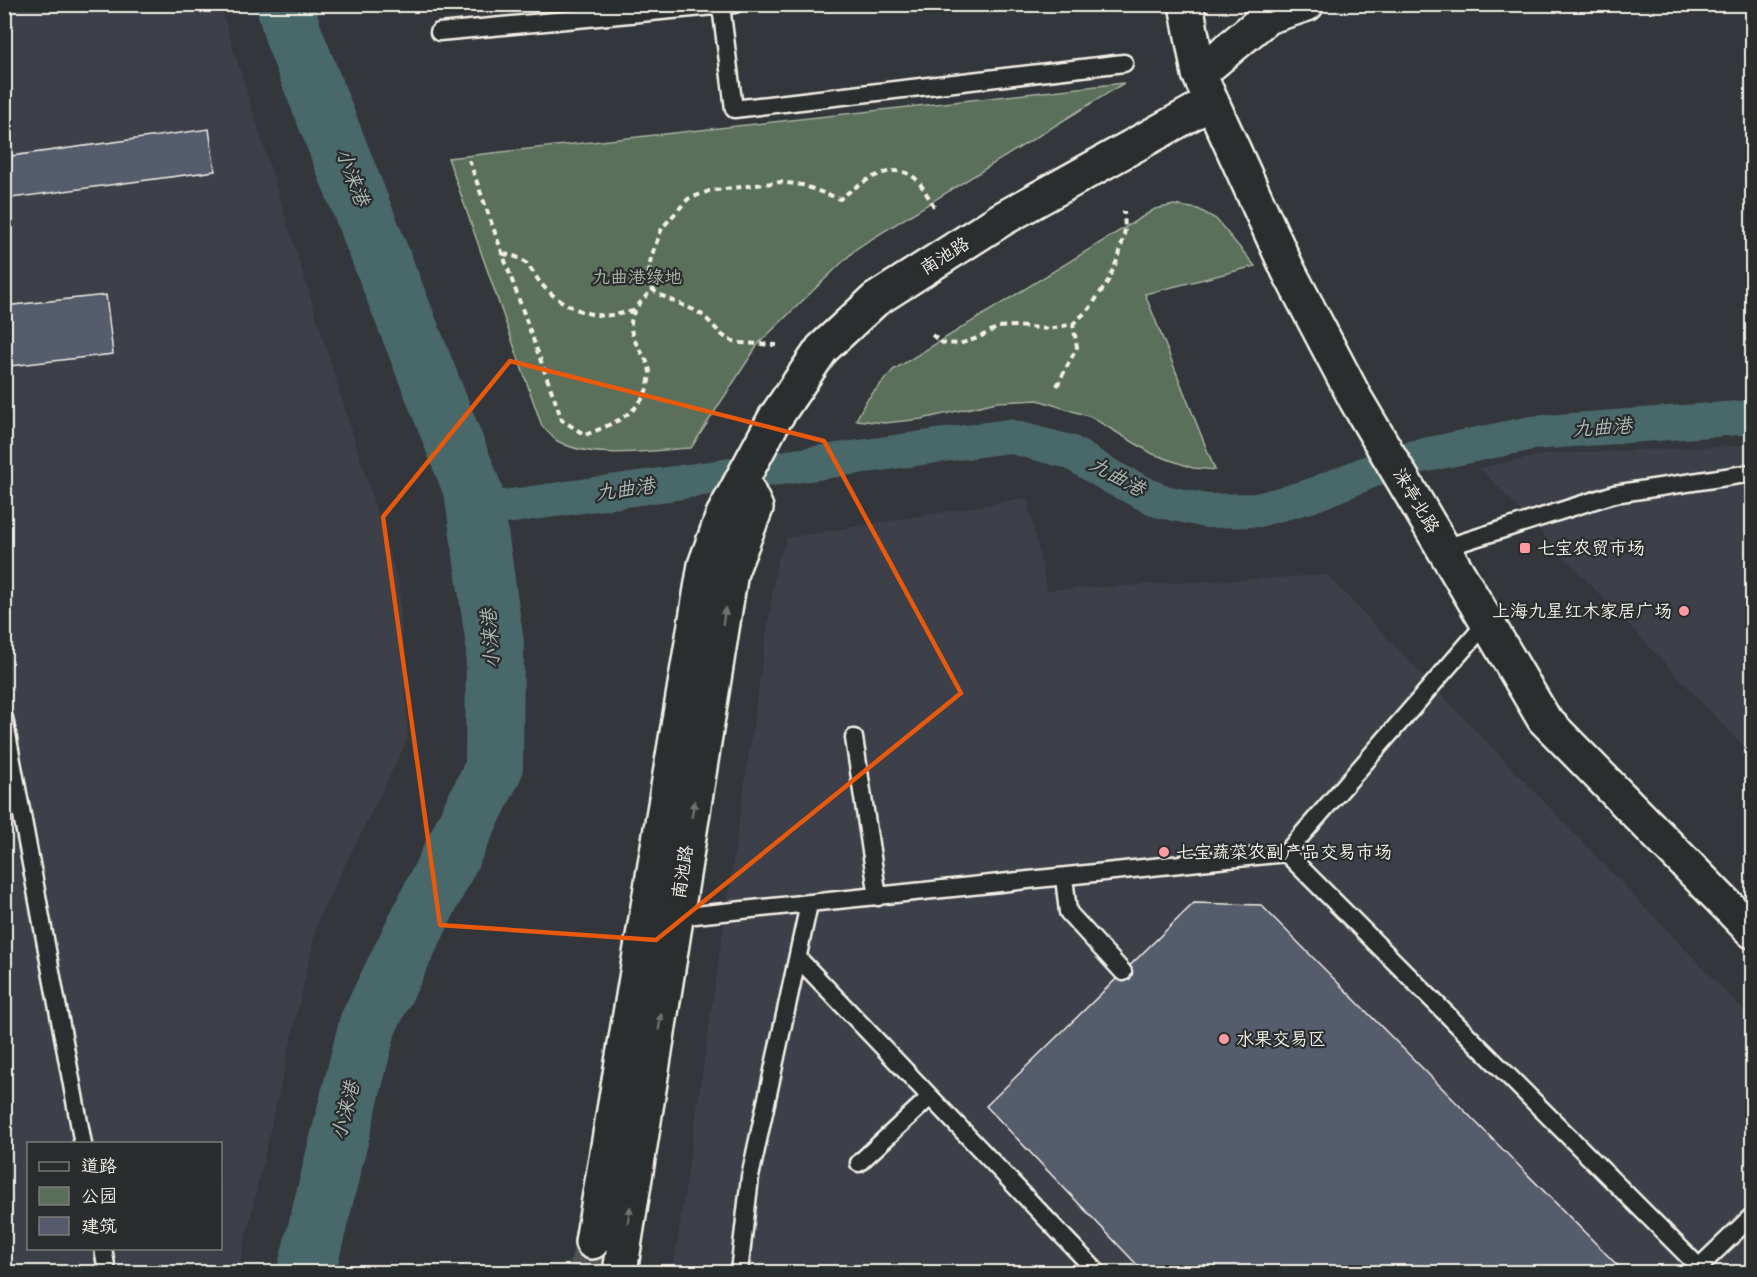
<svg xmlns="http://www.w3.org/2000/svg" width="1757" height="1277" viewBox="0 0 1757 1277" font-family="'Balsamiq Sans','LXGW WenKai TC',sans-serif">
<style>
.built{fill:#3d4149;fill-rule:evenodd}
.green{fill:#5a6f5a;stroke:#a7b0a1;stroke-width:1.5}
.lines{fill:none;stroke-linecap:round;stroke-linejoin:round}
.canal{stroke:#4a686b;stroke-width:34}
.river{stroke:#4a686b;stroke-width:58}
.building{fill:#555b6c;stroke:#f4f1e8;stroke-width:1.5}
.tertiary-tunnel{stroke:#505254;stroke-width:33;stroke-dasharray:33 16;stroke-linecap:butt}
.service-casing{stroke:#f4f1e8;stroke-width:21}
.tertiary-casing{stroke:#f4f1e8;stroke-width:38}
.path{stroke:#f4f1e8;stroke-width:4;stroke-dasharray:6 4.5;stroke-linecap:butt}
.service{stroke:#2a2d2e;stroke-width:16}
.tertiary{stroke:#2a2d2e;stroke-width:33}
.oneway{fill:#71726f}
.marked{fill:none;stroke:#e8590c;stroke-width:4.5;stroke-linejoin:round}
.poi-dot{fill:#ff9aa2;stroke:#2a2d2e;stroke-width:2}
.labels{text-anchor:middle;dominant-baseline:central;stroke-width:4.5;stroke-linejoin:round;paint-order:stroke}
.street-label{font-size:18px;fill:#f4f1e8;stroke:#2a2d2e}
.park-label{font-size:18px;fill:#afb6a8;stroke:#2a2d2e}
.poi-label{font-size:18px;fill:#f4f1e8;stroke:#2a2d2e;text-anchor:start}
.water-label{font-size:20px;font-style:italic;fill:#b0bab6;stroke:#2a2d2e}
</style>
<rect width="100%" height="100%" fill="#33363a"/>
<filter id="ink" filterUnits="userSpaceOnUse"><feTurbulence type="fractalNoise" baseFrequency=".0167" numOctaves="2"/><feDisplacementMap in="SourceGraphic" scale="12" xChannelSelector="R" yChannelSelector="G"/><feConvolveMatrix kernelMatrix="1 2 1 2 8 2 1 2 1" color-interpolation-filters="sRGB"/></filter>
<g filter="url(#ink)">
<path class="built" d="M4 5H220L399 584 408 739 319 917 238 1272H10L5 1242ZM28 1144H220V1248H28Z
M1752 445V755L1480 468 1546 454Z
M1027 498 1047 590 1327 575 1752 1019V1272H673L777 562 787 538Z"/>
<path class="green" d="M1124 83 857 248 759 343 691 448C654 450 588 461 556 440 551 436 547 430 542 426L448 158Z
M1174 205 1198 209 1216 219 1255 266 1145 294 1215 470 1193 468 1153 454 1091 417 1038 400 997 402 922 419 885 423 856 420 866 401 893 370 1155 209Z"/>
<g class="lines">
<path class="canal" d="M476 511 1008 436 1070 452 1113 478 1160 501 1206 511 1258 510 1310 496 1396 461 1532 433 1752 417"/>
<path class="river" d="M285 4 293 34 473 491 495 644 494 768 368 1024 306 1272"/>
</g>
<path class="building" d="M209 129 215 171 4 199V157Z
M106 295 113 354 10 366 4 306Z
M1194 903 1261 905 1624 1272H1144L986 1106Z"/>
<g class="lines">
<path class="tertiary-tunnel" d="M585 1272 592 1242"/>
<g class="service-casing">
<path id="service" d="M721 6 734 109 1124 63
M439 32 735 4
M1444 548 1614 494 1752 473
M4 718 83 1144
M854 738 878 897
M1286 853 1487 622
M1064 877 1068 912 1123 972
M676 917 1286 853 1704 1272
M798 958 1097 1272
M859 1163 930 1097
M103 1248 107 1272
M1699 1267 1752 1216
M739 1272 750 1177 809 904"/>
</g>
<g class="tertiary-casing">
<path id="tertiary" d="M1186 4 1199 74 1288 270 1356 400 1544 719 1752 931
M1199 74 1267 17 1307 4
M592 1242 705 565 723 515 775 418 822 349 875 300 1002 219 1212 102
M620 1272 731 572 756 508 742 479"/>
</g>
<path class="path" d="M469 160 562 420 585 435C610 425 641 414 648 385 649 380 651 373 649 367 644 352 630 341 631 324 631 310 643 300 652 289
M503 254C530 257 528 269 544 287 556 300 579 313 597 315 609 317 622 313 634 311
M932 335 943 343 959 344 978 338 998 327 1016 326 1049 329 1073 324 1090 308 1108 281 1119 256 1125 230 1124 211
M777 345 741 343 729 340 721 334 704 316 694 310 660 295 652 289 648 280 651 257 662 228 688 199 709 191 780 182 802 185 840 199C858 184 895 157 917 180 924 188 929 199 935 208
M1057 386 1077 347 1073 324"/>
<use href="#service" class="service"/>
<use href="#tertiary" class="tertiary"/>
</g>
<defs><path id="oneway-solid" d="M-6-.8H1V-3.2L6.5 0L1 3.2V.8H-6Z" transform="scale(1.5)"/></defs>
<g class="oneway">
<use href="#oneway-solid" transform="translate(724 616) rotate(-81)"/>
<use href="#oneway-solid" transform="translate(693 809) rotate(-81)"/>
<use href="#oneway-solid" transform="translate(660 1022) rotate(-81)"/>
<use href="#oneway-solid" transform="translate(629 1215) rotate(-81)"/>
</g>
</g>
<path class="marked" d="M510 361 824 441 961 693 656 940 440 925 383 517Z"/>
<g class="poi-dot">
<rect x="1519" y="542" width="12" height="12" rx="3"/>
<circle cx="1684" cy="611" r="6"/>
<circle cx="1164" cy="852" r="6"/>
<circle cx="1224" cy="1039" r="6"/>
</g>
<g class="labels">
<g class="street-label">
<text transform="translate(945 256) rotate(-32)">南池路</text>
<text transform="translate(1416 501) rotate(59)">涞亭北路</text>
<text transform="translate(683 872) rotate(-81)">南池路</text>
</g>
<g class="park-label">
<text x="637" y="277">九曲港绿地</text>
</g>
<g class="poi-label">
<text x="1537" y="548">七宝农贸市场</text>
<text x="1672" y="611" text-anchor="end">上海九星红木家居广场</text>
<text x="1176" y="852">七宝蔬菜农副产品交易市场</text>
<text x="1236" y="1039">水果交易区</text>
</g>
<g class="water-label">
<text transform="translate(352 177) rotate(69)">小涞港</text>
<text transform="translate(1602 428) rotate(-4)">九曲港</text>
<text transform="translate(1117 477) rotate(29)">九曲港</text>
<text transform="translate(625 490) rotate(-8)">九曲港</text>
<text transform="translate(491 639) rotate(-94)">小涞港</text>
<text transform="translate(346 1111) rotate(-76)">小涞港</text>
</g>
</g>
<rect width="1757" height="1277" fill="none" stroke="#2a2d2e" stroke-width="24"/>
<rect x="12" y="12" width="1733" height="1253" fill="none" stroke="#f4f1e8" stroke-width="2" filter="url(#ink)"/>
<rect x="27" y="1142" width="195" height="108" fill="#2a2d2e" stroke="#7b7b78" stroke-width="1.5"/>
<rect x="39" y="1162" width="30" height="9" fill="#2a2d2e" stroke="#7b7b78" stroke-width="1.5"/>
<text x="81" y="1172" font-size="18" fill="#f4f1e8">道路</text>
<rect x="39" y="1187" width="30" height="18" fill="#5a6f5a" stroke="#7b7b78" stroke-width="1.5"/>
<text x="81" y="1202" font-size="18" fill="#f4f1e8">公园</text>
<rect x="39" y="1217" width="30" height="18" fill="#555b6c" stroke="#7b7b78" stroke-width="1.5"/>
<text x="81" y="1232" font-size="18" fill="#f4f1e8">建筑</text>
</svg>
